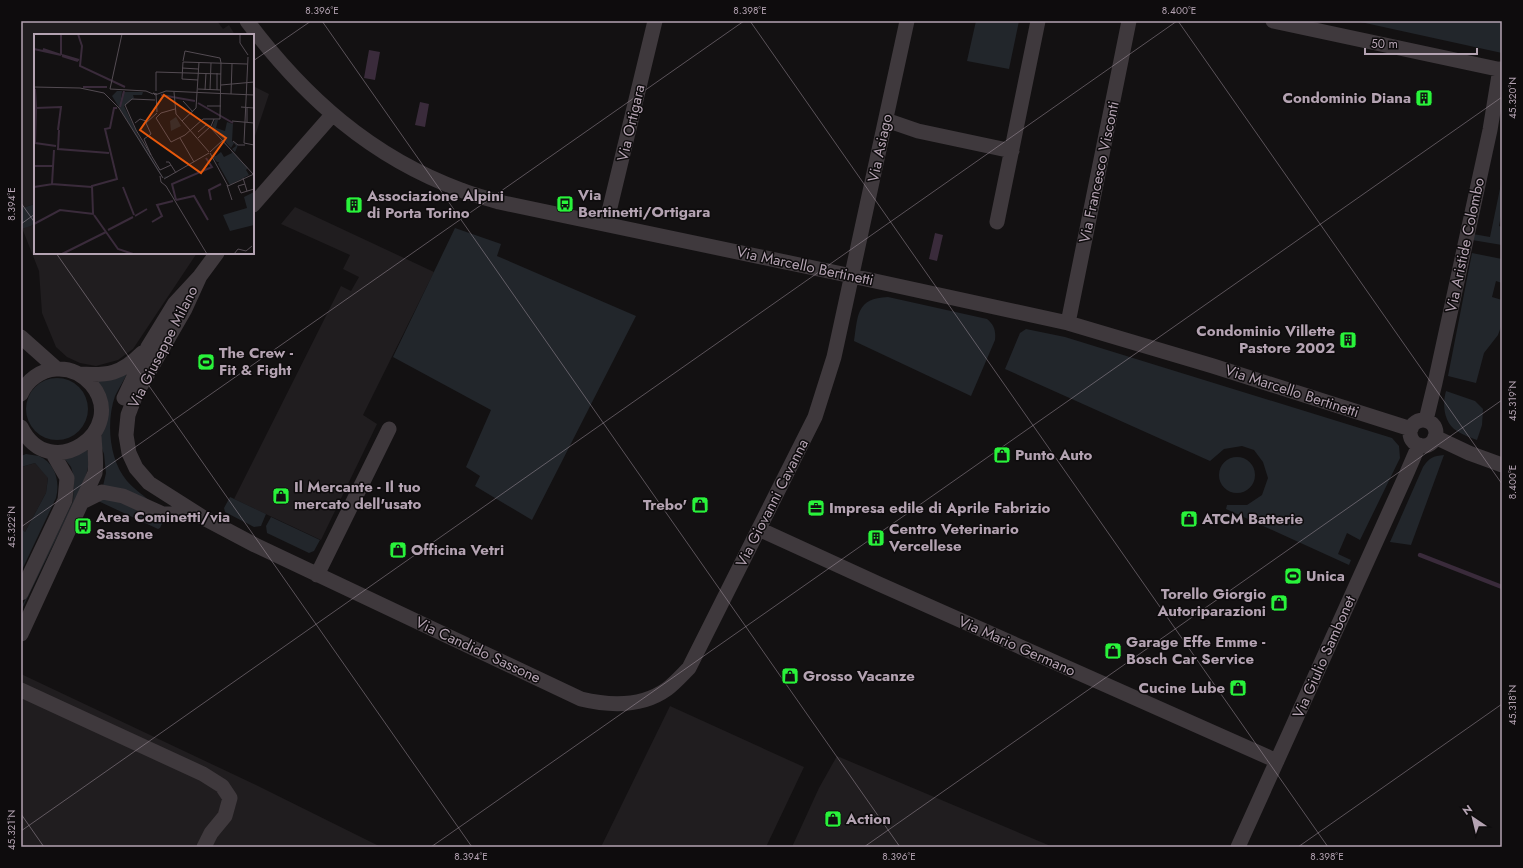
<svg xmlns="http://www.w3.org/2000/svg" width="1523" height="868" viewBox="0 0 1523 868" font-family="Jost,sans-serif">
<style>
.built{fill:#201d1f}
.green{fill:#22262b}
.water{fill:#3a2b3b}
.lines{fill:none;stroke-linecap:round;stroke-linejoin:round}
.stream{stroke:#3a2b3b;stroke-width:4.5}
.minor{stroke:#3f393d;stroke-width:15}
.ticks{fill:none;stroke:#b4a3b2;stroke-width:1;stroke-opacity:0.45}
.labels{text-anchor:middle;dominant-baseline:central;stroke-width:3;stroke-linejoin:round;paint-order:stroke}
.poi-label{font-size:15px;font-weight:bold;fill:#b4a3b2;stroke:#0e0c0d;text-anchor:start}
.street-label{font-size:15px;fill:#b4a3b2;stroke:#0e0c0d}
.inset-river{fill:none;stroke:#3a2b3b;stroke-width:2}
.inset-road{fill:none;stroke:#534b52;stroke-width:1}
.view{fill:#e8590c;fill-opacity:0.15;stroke:#e8590c;stroke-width:2}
.inset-edge{fill:none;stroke:#b4a3b2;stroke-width:2}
.neatline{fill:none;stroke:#b4a3b2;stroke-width:1.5}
.ticks-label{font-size:10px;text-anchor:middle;fill:#b4a3b2}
</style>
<rect width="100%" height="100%" fill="#131112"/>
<path class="built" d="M22 21H217L223 29 229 25 235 35H35V204L22 208 21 24Z
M253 86 269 94 253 142Z
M295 207 434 272 363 415 377 424 321 540 234 499 341 286 351 291 359 277 343 269 350 255 281 224Z
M35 223V253H197L133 349 118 360 96 366 80 363 67 357 56 347 42 313 39 271 22 228 31 226Z
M35 463 48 477 46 493 25 532 21 528V467Z
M21 674 256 785 381 847H21Z
M670 706 804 767 766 847H601Z
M837 756 1053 847H792L819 788Z"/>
<path class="green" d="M976 21H1019L1009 69 967 61Z
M1356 21H1502V53Z
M1502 179V211L1499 226 1502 227V245L1472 240 1473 234 1490 237Z
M35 204V223L31 226 21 229V206L22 208Z
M455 228 501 244 497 256 636 316 532 520 475 486 480 476 466 467 491 410 393 357Z
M1472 253 1502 259V283L1496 281 1492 297 1502 300V324L1498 335 1484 353 1476 383 1448 376Z
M888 297 987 319C994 325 996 330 995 340L971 396 854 341C858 316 856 298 888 297Z
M1026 329 1065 337 1392 438 1399 446 1400 458 1360 540 1347 533 1338 554 1351 560 1349 565 1226 509 1227 505H1247L1262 495 1268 478 1263 462 1254 450 1242 446 1224 449 1210 461 1005 369 1020 333Z
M128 372C124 380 119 388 115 396 106 422 109 460 127 481 135 490 144 496 153 503L103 486 106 473 104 454 100 443 107 407 102 388 97 380Z
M26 409a31 31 0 1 1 62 0a31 31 0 1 1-62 0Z
M1446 391 1475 401 1483 409 1482 425 1477 440C1471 438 1463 435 1457 431 1444 423 1442 405 1446 391Z
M87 449C91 464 87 473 82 486L21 611V608L73 501 74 477 71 467 64 458Z
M26 454C30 455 35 455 39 456 56 464 60 482 56 498L21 572V528L25 532 46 493 48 478 35 463 21 467V456Z
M1444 455 1411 545 1390 542 1423 467C1429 458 1433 456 1444 455Z
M1219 475a18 18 0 1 1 36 0a18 18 0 1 1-36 0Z
M104 496 164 519 160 528 158 529 96 500Z
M230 497 266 514 261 526 254 527 225 512 224 508Z
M271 517 320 540 314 551 309 553 267 533 266 526Z"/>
<path class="water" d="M369 50 380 52 375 80 364 78Z
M420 102 429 104 425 127 415 125Z
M935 233 943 235 937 261 929 259Z"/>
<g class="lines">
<path class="stream" d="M1420 555 1502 587"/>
<path class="minor" d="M247 21C304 97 371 157 461 190 473 195 486 198 499 202L852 276 1068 323 1213 366 1411 429
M1273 21 1502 70
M886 120 918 131 1012 151
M253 205 332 115
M997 222 1038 21
M606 224 655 21
M200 276 185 309 136 394 128 415 126 435 129 453 136 468 149 483 204 518 255 545 581 699C610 706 642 707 667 689 675 683 682 675 689 668L815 417 834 357 907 21
M1068 323 1129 21
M21 337 57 369
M79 374C108 376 121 374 142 353
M21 394C27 380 41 370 56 369 70 368 82 374 91 384 130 430 50 486 21 427
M124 398 148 347 175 303 200 276 217 253
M1426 420 1435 383 1490 130 1500 69
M1410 433a13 13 0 1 1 26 0a13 13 0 1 1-26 0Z
M1435 437 1469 453 1502 465
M84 501 102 492 123 496 163 514 182 513
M759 529 879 584 1277 761
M317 575 389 429
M21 593 65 500 67 478 52 452
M21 634 95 473C97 460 94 447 94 433
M21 690 203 774 222 786 230 798 225 816 211 833 204 847
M1238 847 1406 475 1419 445"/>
</g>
<path class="ticks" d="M322 21 900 847M750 21 1328 847M1178 21 1502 484M253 61 311 21M21 203 35 223M21 224 35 214M56 253 472 847M21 527 744 21M21 814 44 847M21 831 1177 21M431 847 1502 97M864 847 1502 400M1298 847 1502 704"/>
<defs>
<g id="building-square" transform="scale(0.9)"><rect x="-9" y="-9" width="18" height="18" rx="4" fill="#29f33b" stroke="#0e0c0d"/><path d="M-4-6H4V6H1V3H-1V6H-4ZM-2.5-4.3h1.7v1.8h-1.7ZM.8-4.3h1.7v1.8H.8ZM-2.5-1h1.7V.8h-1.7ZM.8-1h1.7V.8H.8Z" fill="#111"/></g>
<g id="bus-square" transform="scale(0.9)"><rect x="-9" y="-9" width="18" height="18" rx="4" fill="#29f33b" stroke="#0e0c0d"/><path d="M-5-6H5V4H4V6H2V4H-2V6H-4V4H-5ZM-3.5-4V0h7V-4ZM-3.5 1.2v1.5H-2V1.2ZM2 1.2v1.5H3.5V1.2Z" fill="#111"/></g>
<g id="stadium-square" transform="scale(0.9)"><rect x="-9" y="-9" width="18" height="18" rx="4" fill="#29f33b" stroke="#0e0c0d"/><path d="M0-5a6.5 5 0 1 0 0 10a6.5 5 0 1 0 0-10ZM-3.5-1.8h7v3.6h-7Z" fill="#111"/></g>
<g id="shop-square" transform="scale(0.9)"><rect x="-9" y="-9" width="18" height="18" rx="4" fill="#29f33b" stroke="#0e0c0d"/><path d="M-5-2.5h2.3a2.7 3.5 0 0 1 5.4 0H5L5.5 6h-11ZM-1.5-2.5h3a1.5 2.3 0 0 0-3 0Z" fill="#111"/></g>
<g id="office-square" transform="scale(0.9)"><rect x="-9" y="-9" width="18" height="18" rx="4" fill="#29f33b" stroke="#0e0c0d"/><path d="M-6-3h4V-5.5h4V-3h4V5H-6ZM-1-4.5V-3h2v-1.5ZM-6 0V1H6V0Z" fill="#111"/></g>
</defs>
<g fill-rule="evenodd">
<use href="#building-square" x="1424" y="98"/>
<use href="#bus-square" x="565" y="204"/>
<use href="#building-square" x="354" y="205"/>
<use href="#building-square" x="1348" y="340"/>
<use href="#stadium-square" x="206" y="362"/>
<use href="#shop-square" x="1002" y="455"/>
<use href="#shop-square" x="281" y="496"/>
<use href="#shop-square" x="700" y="505"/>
<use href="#office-square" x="816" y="508"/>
<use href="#shop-square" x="1189" y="519"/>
<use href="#bus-square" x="83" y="526"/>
<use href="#building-square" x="876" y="538"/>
<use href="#shop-square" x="398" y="550"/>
<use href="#stadium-square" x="1293" y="576"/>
<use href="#shop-square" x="1279" y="603"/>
<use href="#shop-square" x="1113" y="651"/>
<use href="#shop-square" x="790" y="676"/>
<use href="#shop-square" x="1238" y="688"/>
<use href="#shop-square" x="833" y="819"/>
</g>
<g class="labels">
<g class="poi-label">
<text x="1411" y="98" text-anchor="end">Condominio Diana</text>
<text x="578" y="195">Via<tspan x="578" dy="17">Bertinetti/Ortigara</tspan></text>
<text x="367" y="196">Associazione Alpini<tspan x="367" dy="17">di Porta Torino</tspan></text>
<text x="1335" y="331" text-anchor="end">Condominio Villette<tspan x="1335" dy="17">Pastore 2002</tspan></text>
<text x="219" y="353">The Crew -<tspan x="219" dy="17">Fit &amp; Fight</tspan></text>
<text x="1015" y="455">Punto Auto</text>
<text x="294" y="487">Il Mercante - Il tuo<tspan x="294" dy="17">mercato dell'usato</tspan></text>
<text x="687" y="505" text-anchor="end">Trebo'</text>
<text x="829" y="508">Impresa edile di Aprile Fabrizio</text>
<text x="96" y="517">Area Cominetti/via<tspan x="96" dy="17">Sassone</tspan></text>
<text x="1202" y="519">ATCM Batterie</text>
<text x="889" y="529">Centro Veterinario<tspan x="889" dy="17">Vercellese</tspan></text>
<text x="411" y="550">Officina Vetri</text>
<text x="1306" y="576">Unica</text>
<text x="1266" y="594" text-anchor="end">Torello Giorgio<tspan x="1266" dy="17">Autoriparazioni</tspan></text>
<text x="1126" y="642">Garage Effe Emme -<tspan x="1126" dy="17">Bosch Car Service</tspan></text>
<text x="803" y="676">Grosso Vacanze</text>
<text x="1225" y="688" text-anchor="end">Cucine Lube</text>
<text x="846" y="819">Action</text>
</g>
<g class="street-label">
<text transform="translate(631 123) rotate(-77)">Via Ortigara</text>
<text transform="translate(880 148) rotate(-78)">Via Asiago</text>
<text transform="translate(1099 172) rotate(-78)">Via Francesco Visconti</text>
<text transform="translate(1465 245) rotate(-78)">Via Aristide Colombo</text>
<text transform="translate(805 266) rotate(12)">Via Marcello Bertinetti</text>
<text transform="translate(163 347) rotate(-63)">Via Giuseppe Milano</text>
<text transform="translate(1292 391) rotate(18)">Via Marcello Bertinetti</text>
<text transform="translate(772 503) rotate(-63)">Via Giovanni Cavanna</text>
<text transform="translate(1017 646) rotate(24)">Via Mario Germano</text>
<text transform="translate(478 650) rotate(25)">Via Candido Sassone</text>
<text transform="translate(1324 657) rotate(-66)">Via Giulio Sambonet</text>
</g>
</g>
<g transform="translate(34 34)">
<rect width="220" height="220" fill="#131112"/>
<path d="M83 57H88L86 72 89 58H109L108 61H99L100 64 90 72 104 101 129 143 135 142 133 144H131L127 142 78 62ZM142 83 147 92 137 97 136 87ZM181 86H184L182 94 191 97 193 88 199 90 198 107 204 111 201 118 198 115 202 112 200 109 197 114 178 93ZM197 116 214 134 212 136 215 141 196 151 184 130 185 128H183L178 122H182L187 118 190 123 198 119ZM220 158V191L196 197 189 181 213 174 210 163Z" fill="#22262b"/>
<path class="inset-river" d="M27 0V21M44 0 48 12 46 32 91 53M0 15 27 21M9 15 27 21M28 21 45 26M28 22 44 27M49 53H73M1 55 2 74 27 73 24 96M127 61 161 67M164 69 199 89M86 73 90 57M25 96 24 115 75 119M1 109 2 73M1 109 22 112M20 116 18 150 58 153M0 132H19M0 153 19 150M89 153 100 181M142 166 138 150 178 133 172 124M142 166 160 162 174 186M177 166 175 156 187 150M59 179 58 152 83 145 71 95 76 94 80 74H83M60 181 84 215 99 220M101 182 113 175M118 188 128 182 123 171 139 167M0 190 26 176 60 180M74 196 99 183M28 220 72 198"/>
<path class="inset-road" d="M206 0V9L214 21M214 23 210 109 220 111M149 27 151 17 186 24 187 29M149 28 213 30M149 28 148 45 164 46M148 34 164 35M187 51 220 48M0 53 46 54 70 59 85 74 129 144M76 55 88 0M76 55 112 57 119 60M164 55 187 56M171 56 172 39M176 56 177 29M183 56V39M122 57V38L187 40M140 58 142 80 175 118M122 60 123 78M123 60 119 59 121 61 132 57 220 61M197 60 198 30M121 66 98 65 91 71 102 96 126 136 137 131M149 67 159 78M173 72H187M207 73 220 74M141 75 127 79 122 84 137 108 151 101 169 85H186L187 29M148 87 162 74 165 28M198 87 220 89M213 88V74M101 89 106 85 112 87M176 93 219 140M164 98 172 91 176 93M146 104 160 128M164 104 177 92 180 85M199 107 204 111H211M176 118 189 106M176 119 194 152 220 140M117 121 110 105 117 100 112 89 123 79M132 128H135L142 139M126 142 127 148 132 152 173 220M209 144 213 157M130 145 175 119M211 150 204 152 207 159 220 155M193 151 198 166M200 220 204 215 212 217 218 212"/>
<path class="view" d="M130 61 192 104 167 139 106 96Z"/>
<rect width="220" height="220" class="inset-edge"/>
</g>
<rect width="1523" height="868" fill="none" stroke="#0e0c0d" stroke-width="44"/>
<g transform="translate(1473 818) rotate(325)" stroke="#0e0c0d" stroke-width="3" paint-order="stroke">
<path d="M0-3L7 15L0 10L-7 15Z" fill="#b4a3b2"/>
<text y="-6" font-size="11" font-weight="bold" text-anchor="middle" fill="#b4a3b2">N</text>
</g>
<path d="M1365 48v6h112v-6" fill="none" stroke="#b4a3b2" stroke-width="2"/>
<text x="1371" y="48" font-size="12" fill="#b4a3b2" stroke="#0e0c0d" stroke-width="3" paint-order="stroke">50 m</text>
<rect x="22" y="22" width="1479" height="824" class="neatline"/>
<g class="ticks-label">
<text x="322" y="14">8.396°E</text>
<text x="750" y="14">8.398°E</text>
<text x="1179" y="14">8.400°E</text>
<text transform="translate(1512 98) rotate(-90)" y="4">45.320°N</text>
<text transform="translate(11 204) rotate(-90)" y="4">8.394°E</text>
<text transform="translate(1512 401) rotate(-90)" y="4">45.319°N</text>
<text transform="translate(1512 482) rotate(-90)" y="4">8.400°E</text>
<text transform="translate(11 527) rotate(-90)" y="4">45.322°N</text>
<text transform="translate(1512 705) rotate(-90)" y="4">45.318°N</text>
<text transform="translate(11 830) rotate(-90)" y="4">45.321°N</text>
<text x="471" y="860">8.394°E</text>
<text x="899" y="860">8.396°E</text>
<text x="1327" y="860">8.398°E</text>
</g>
</svg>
